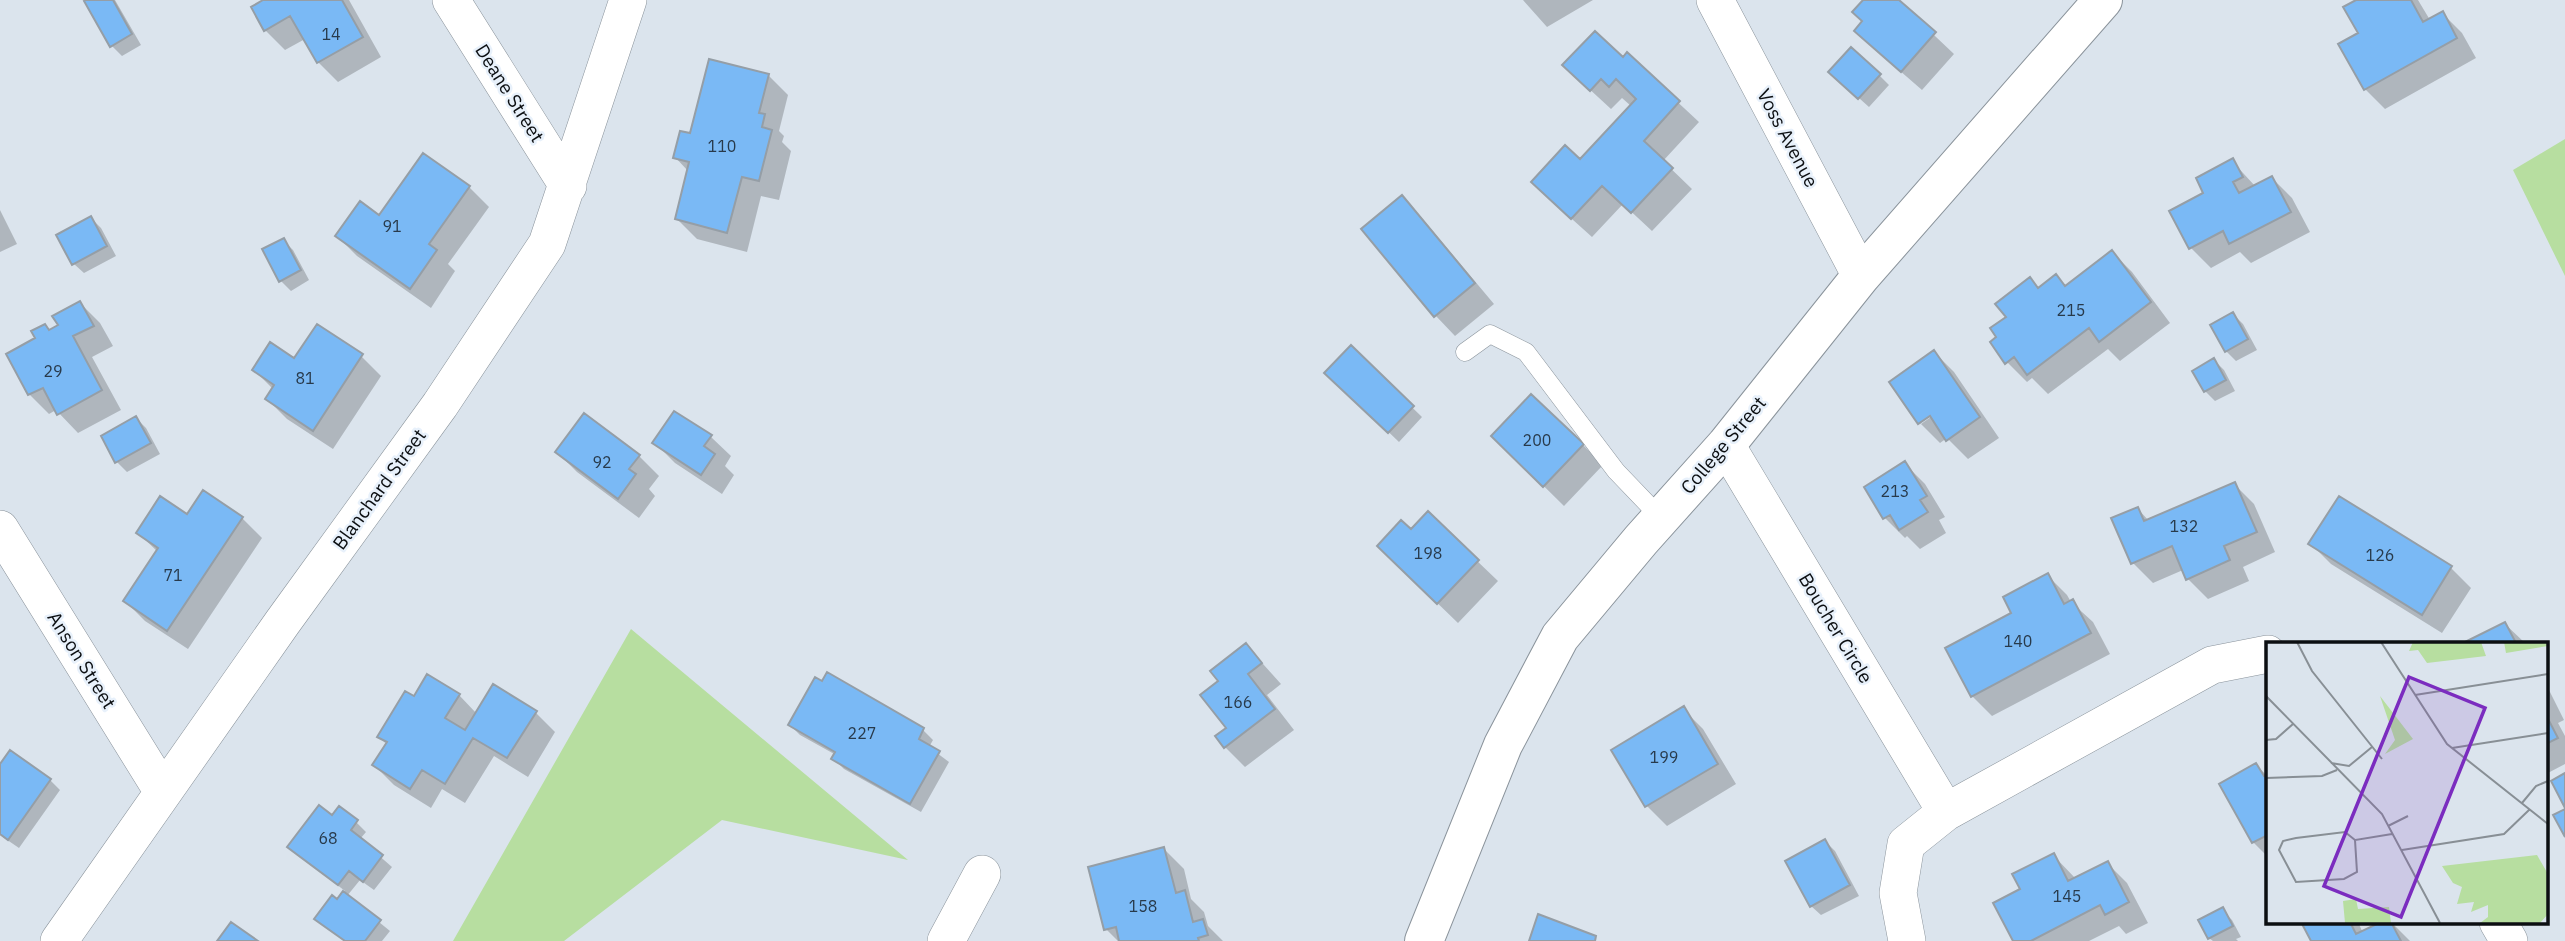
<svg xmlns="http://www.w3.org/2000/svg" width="2565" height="941" viewBox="0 0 2565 941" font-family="'IBM Plex Sans',sans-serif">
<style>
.green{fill:#b7dea0}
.shadow{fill:#0003}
.building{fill:#7ab9f5;stroke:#959ea6;stroke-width:2}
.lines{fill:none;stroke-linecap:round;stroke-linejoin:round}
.service-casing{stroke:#8a939b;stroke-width:19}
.minor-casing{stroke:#8a939b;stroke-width:38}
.tertiary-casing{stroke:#8a939b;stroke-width:40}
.service{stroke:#fff;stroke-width:18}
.minor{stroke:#fff;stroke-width:37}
.tertiary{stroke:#fff;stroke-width:38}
.labels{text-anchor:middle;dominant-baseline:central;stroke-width:5;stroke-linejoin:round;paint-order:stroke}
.number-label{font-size:16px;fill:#283a4b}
.street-label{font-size:19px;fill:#0c0f12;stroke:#e8f1fb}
.inset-road{fill:none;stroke:#888f95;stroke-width:2}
.view{fill:#7b2cbf;fill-opacity:0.15;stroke:#7b2cbf;stroke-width:3.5}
.inset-edge{fill:none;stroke:#0c0f12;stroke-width:3.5}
</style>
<rect width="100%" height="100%" fill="#dbe4ed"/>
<path class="green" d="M2565 139V276L2513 170Z
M631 629 908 860 722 820 564 941H453Z"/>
<path class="shadow" d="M90 0H115L141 45 122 56 112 46Z
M267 0H349L381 57 338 82 318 62 305 39 285 50 265 30Z
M1523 0H1593L1547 27Z
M1865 0H1897L1954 54 1922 90 1876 50 1864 21Z
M2360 0H2418L2430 20 2442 13 2462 33 2476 58 2385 109 2365 89Z
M1627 55 1699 122 1663 161 1692 189 1652 231 1623 204 1592 237 1553 202 1580 162 1631 106 1622 98 1611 109 1585 85Z
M768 75 788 95 779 131 784 136 782 142 791 151 779 200 761 196 747 252 697 239 677 219 688 171 675 157 692 135Z
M1879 75 1889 85 1869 107 1841 82Z
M2232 161 2255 186 2272 178 2292 198 2310 232 2251 263 2240 252 2211 268 2191 248 2172 212 2206 193Z
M469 187 489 207 448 264 455 271 431 308 357 256 337 236 380 217Z
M1402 197 1421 217 1494 304 1455 336 1436 316 1363 229Z
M0 210 17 244 0 252Z
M91 218 101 228 116 256 84 273 74 264Z
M283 240 293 250 309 280 291 291 281 281Z
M2112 252 2132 272 2170 323 2120 361 2108 349 2048 394 2032 378 2027 382 2007 362 1999 338 2030 279 2039 289 2056 276 2067 287Z
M80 303 100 323 113 346 92 357 121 410 78 433 56 410 49 414 29 394 37 339 45 326 50 331 60 326Z
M2233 314 2243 324 2257 350 2236 361 2226 351Z
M1351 348 1422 417 1399 442 1327 373Z
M1934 352 1954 372 1999 438 1968 459 1947 438 1940 443 1921 424 1938 412 1921 420V424L1891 382Z
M361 356 381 376 333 449 287 419 267 399 273 389 254 370 294 361Z
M2214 360 2224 370 2235 391 2215 401 2205 391Z
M674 413 711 437 731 456 725 466 734 475 722 494 675 463 655 443Z
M136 418 146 428 160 454 127 472 117 462Z
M1493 436 1583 445 1603 465 1564 506Z
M557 452 639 456 659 476 649 489 655 496 639 518 577 472Z
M1905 464 1925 484 1945 517 1939 520 1946 533 1920 549 1907 536 1905 538 1885 518Z
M2234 484 2254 504 2275 552 2243 567 2249 581 2208 599 2188 579 2183 570 2153 583 2133 563 2138 509 2149 521Z
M203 492 242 518 262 538 188 649 145 621 125 601 158 552 138 533 187 516Z
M2339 498 2451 568 2471 588 2442 633 2331 564 2311 544Z
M1428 514 1498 581 1458 623 1399 566 1411 532Z
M2047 575 2067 595 2071 602 2093 622 2110 654 1992 716 1972 696 2013 614Z
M2505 624 2525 643H2467Z
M1246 645 1281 684 1267 695 1294 730 1245 767 1225 747 1229 729 1220 681Z
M828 675 923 730 933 740 929 747 949 762 921 812 844 769 834 759 836 755 800 735 790 725Z
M2546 684 2564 720 2558 723 2565 736V764L2546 774Z
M459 695 477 714 535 712 555 732 528 777 494 756 465 803 442 789 431 808 394 785 374 765 387 745 379 736Z
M1683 709 1703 729 1736 784 1667 826 1647 806 1613 751Z
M2256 766 2268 776V857L2253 842Z
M0 767 50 780 60 790 19 848 0 835Z
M333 817 356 822 366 832 360 839 392 867 374 890 360 880 347 896 390 931 382 941H344L317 919 337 902 345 891 300 856Z
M1825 841 1835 851 1859 896 1821 915 1811 906Z
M1164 849 1184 869 1191 899 1204 912 1208 926 1223 941H1118L1106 929Z
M2053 855 2076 879 2107 863 2127 883 2148 923 2126 934 2119 926 2089 941H2015L2022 890Z
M2222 910 2232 920 2241 937 2236 939 2238 941H2213L2209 938Z
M2303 922H2358L2363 933 2385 922H2391L2410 941H2313Z"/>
<path class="building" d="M86 0H113L132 34 110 47 84 1Z
M263 0H342L363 37 317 63 290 16 264 31 251 7Z
M1863 0H1899L1936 32 1901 72 1854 31 1862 21 1852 12Z
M2356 0H2411L2423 22 2443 11 2457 38 2364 90 2338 44 2358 33 2343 7Z
M1595 31 1623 57 1627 52 1680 101 1644 141 1673 168 1631 213 1602 186 1571 219 1531 182 1565 145 1580 159 1636 99 1616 79 1609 87 1601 79 1590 91 1562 65Z
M1851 47 1881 74 1858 99 1828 72Z
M709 59 769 74 759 113 765 114 762 127 772 130 759 181 742 177 727 233 675 219 689 162 673 158 680 131 690 133Z
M423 153 470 186 429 244 437 250 410 289 335 236 360 201 379 215Z
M2233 158 2243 177 2233 182 2239 193 2272 176 2291 212 2229 244 2223 231 2189 249 2169 211 2203 193 2196 178Z
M1402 195 1475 283 1434 317 1361 229Z
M91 216 107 246 72 265 56 235Z
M284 238 301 270 279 282 262 249Z
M2112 250 2151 302 2099 342 2089 328 2027 375 2014 357 2005 364 1990 342 1996 337 1990 328 2006 317 1995 304 2030 277 2038 288 2056 274 2065 286Z
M80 301 94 326 73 336 102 390 57 415 43 388 28 395 6 354 35 338 31 331 45 324 49 330 58 325 52 316Z
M2233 312 2248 339 2225 352 2210 325Z
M317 324 363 354 313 431 265 399 274 385 252 370 270 342 294 358Z
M1351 345 1414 406 1388 433 1324 373Z
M1934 350 1980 417 1946 441 1930 416 1918 424 1889 382Z
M2214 358 2226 380 2204 392 2192 371Z
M1531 394 1584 444 1543 487 1491 436Z
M674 411 712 435 704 446 715 454 701 475 652 443Z
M584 413 640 455 629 469 636 474 618 499 555 452Z
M136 416 151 443 115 463 101 436Z
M1905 461 1927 496 1920 500 1928 512 1899 530 1890 515 1883 519 1864 487Z
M2235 482 2257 532 2224 546 2230 560 2186 580 2172 546 2131 564 2111 518 2138 507 2144 521Z
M203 490 243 517 167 631 123 601 158 548 136 533 160 496 187 514Z
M2339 496 2452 566 2422 615 2308 544Z
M1428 511 1479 560 1437 604 1377 546 1401 520 1411 529Z
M2048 573 2064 604 2073 599 2091 633 1971 697 1945 648 2011 613 2003 597Z
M2505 622 2516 643H2463Z
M1246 643 1262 663 1248 674 1275 709 1224 748 1215 736 1226 728 1200 695 1218 681 1210 671Z
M827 672 924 728 919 739 940 751 910 804 831 759 835 752 788 725 815 677 822 681Z
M427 674 460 694 445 718 465 730 493 684 537 711 507 758 473 738 445 784 422 770 410 789 372 765 387 742 377 737 405 691 414 696Z
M1684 706 1718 764 1645 807 1611 750Z
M2546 715 2558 738 2546 744Z
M10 750 51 779 8 840 0 834V764Z
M2256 763 2264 776 2268 774V835L2252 843 2219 784Z
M2565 773V808L2551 781Z
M319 805 332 815 339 806 358 820 351 830 383 855 363 882 349 871 338 885 287 847Z
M2565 809V837L2553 815Z
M1825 839 1850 885 1810 907 1785 861Z
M1164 847 1176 893 1185 890 1193 922 1203 919 1208 935 1198 938 1199 941H1119L1116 927 1104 930 1088 867Z
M2054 853 2068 881 2108 861 2129 902 2105 915 2100 905 2031 941H2013L1993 903 2020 889 2012 874Z
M343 891 381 920 365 941H345L314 919 332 895 337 899Z
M2223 907 2233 926 2208 939 2198 920Z
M1538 914 1596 936 1595 941H1529Z
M231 922 258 941H217Z
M2301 922H2350L2356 934 2381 922H2391L2401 941H2311Z"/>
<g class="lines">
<g class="service-casing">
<path id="service" d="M1465 352 1490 334 1526 352 1616 471 1661 518"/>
</g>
<g class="minor-casing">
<path id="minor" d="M451 0 568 186
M1715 0 1861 276
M1726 445 1946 812
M0 529 163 792
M2498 922 2509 941
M59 941 282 623 440 405 547 244 628 0
M946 941 982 874
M1907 941 1898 893 1906 844 1946 812 2212 665 2268 654"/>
</g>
<g class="tertiary-casing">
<path id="tertiary" d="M1424 941 1503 745 1560 637 1641 540 1726 445 1861 276 2103 0"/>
</g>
<use href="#service" class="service"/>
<use href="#minor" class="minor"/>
<use href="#tertiary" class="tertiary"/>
</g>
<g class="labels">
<g class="number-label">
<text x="331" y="34">14</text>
<text x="722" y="146">110</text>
<text x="392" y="226">91</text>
<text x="2071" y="310">215</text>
<text x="53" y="371">29</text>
<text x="305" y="378">81</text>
<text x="1537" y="440">200</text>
<text x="602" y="462">92</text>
<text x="1895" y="491">213</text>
<text x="2184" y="526">132</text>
<text x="1428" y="553">198</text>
<text x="2380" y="555">126</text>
<text x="173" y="575">71</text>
<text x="2018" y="641">140</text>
<text x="1238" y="702">166</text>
<text x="862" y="733">227</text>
<text x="1664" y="757">199</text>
<text x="328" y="838">68</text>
<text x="2067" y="896">145</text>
<text x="1143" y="906">158</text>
</g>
<g class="street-label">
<text transform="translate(510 93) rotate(58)">Deane Street</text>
<text transform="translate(1788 138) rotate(62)">Voss Avenue</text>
<text transform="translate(1723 445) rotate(-50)">College Street</text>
<text transform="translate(379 489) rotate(-54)">Blanchard Street</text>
<text transform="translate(1836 628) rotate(59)">Boucher Circle</text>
<text transform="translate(82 660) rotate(58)">Anson Street</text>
</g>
</g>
<g transform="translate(2266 642)">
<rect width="282" height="282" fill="#dbe4ed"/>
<path d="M147 0H215L220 14 161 21 152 8 143 9ZM238 0H282V4L240 11ZM114 54 147 97 119 112 129 98ZM271 213 282 232V272L274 281H214L222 275V263L205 270 208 260 191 262 196 245 187 241 176 224ZM90 257 92 267 123 265 125 281H79L77 259Z" fill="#b7dea0"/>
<path class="inset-road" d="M31 0 46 29 116 117M115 0 181 102 282 182M149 53 282 32M0 54 116 172 174 281M0 98 10 97 27 82M186 106 282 91M65 121 83 124 106 105M0 136 56 134 71 128M256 161 270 144 282 139M122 184 142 174M89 198 79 190 30 196 17 199 13 208 30 240 78 237 91 230 89 198 126 192M136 208 238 192 263 168"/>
<path class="view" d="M143 35 219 66 135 275 58 244Z"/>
<rect width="282" height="282" class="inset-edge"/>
</g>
</svg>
